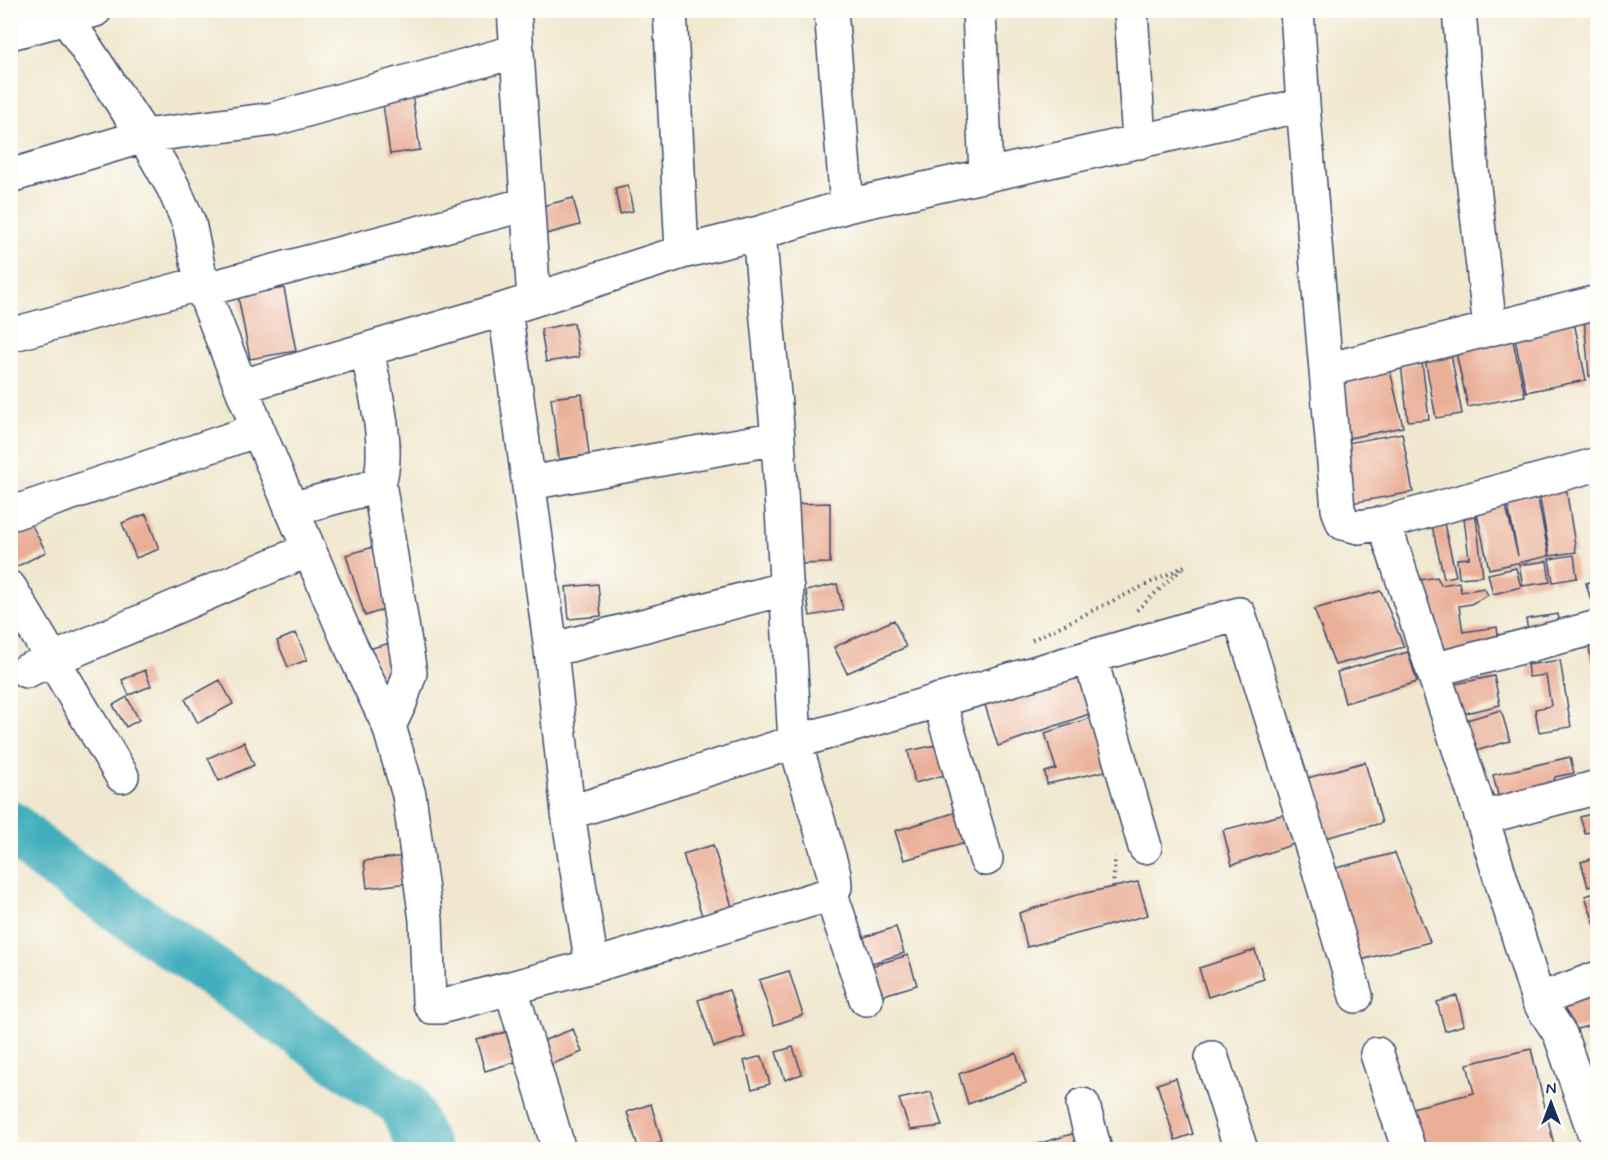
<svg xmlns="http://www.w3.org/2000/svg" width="1608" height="1160" viewBox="0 0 1608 1160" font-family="Mynerve,sans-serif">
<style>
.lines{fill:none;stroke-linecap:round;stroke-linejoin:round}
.river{stroke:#3faebc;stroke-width:51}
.building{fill:#eaaf97}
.minor-casing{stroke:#3b4b6f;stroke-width:36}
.path{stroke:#3b4b6f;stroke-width:4;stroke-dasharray:1.5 4.5;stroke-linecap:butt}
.minor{stroke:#fff;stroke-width:33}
</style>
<rect width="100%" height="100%" fill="#fdfcf7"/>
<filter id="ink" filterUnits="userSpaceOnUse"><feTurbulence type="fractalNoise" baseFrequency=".0167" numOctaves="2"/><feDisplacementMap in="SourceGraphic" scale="12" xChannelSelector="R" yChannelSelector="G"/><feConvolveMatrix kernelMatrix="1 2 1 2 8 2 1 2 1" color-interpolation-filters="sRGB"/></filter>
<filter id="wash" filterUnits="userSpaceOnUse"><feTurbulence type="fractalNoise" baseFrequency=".008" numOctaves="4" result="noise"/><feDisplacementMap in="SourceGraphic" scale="24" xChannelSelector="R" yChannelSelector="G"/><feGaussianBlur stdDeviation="1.35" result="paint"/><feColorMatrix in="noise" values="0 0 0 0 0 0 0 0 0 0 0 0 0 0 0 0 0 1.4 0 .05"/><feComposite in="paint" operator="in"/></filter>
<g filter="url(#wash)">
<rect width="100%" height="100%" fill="#f0e7ce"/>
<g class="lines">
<path class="river" d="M10 826 47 858 403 1103 425 1150"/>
</g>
<g id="blocks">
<path class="building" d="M411 86 420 150 390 154 381 90Z
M628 185 633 211 620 214 615 188Z
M573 198 580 225 546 234 539 207Z
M284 288 296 351 250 359 238 296Z
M1598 317V376H1589L1584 319Z
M1574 322 1586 380 1526 392 1514 334Z
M574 323 579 357 546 362 541 329Z
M1512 336 1525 396 1468 407 1455 348Z
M1451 354 1462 414 1436 418 1425 359Z
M1422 362 1429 419 1408 421 1401 365Z
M1390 370 1403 427 1349 438 1336 382Z
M582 394 589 455 559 459 551 398Z
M1402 433 1413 492 1352 503 1341 444Z
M1566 488 1576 552 1550 556 1539 493Z
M1537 494 1549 556 1489 569 1476 509 1505 502 1518 556 1507 500Z
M830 503V563L799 564 798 504Z
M1475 509 1483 576 1459 578 1457 559 1469 558 1463 510Z
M146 514 159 549 136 558 122 523Z
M1443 519 1456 576 1444 578 1431 522Z
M30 522 46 552 10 570V531Z
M373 547 391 607 365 616 346 555Z
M1574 555 1577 578 1553 582 1549 559Z
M1547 561 1550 582 1523 586 1519 565Z
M1516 568 1521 587 1493 594 1488 574Z
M1437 577 1441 585 1459 582 1461 592 1484 588 1488 595 1471 604 1459 606 1463 632 1497 627 1500 651 1431 662 1420 580Z
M1598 580V599L1591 601 1586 583Z
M598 584 601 616 569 619 566 587Z
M837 584 843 610 810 616 806 591Z
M1381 591 1404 647 1335 665 1314 609Z
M1558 614 1560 626 1528 631 1526 619Z
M894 620 906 647 847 673 834 647Z
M296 633 307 660 288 667 277 641Z
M394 642 405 682 383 687 372 648Z
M1598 645V660L1591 661 1589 646Z
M1408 652 1417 682 1345 703 1337 672Z
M1560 660 1571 727 1539 732 1535 709 1551 706 1546 675 1529 677 1527 665Z
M145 670 151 686 129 695 122 680Z
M1081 672 1095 712 998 746 984 702Z
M1494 676 1500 705 1458 715 1451 685Z
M220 680 233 704 198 723 185 699Z
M127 697 139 720 126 727 113 705Z
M1501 710 1510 741 1472 752 1463 721Z
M1096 716 1110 770 1047 784 1045 772 1056 769 1045 733Z
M244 742 254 765 219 781 208 758Z
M941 744 948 774 915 783 908 751Z
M1570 757 1574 773 1555 777 1551 791 1500 803 1493 775Z
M1365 762 1382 823 1321 839 1304 779Z
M957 812 973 841 904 860 895 831Z
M1598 812V830L1585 833 1580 817Z
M1286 814 1297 843 1232 865 1223 830Z
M713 845 733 910 703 919 683 854Z
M1395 853 1430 942 1357 961 1332 869Z
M405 856 409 883 367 888 364 861Z
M1598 857V884L1588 887 1581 862Z
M1138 882 1148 915 1027 947 1019 913 1076 895Z
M1598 892V931H1597L1585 896Z
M896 927 904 953 869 964 861 938Z
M1255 950 1264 979 1208 997 1199 968Z
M908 955 917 985 877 997 868 967Z
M789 971 803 1015 774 1025 759 980Z
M729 990 745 1037 714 1047 698 1000Z
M1598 991V1023L1560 1034 1558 1003Z
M1457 996 1464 1025 1445 1031 1437 1002Z
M573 1029 582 1052 550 1065 540 1042Z
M506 1032 515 1062 485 1071 476 1040Z
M793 1047 802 1074 785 1080 776 1052Z
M1531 1049 1555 1149H1417L1408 1109 1474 1093 1467 1064Z
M1016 1053 1026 1083 968 1104 959 1074Z
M762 1056 770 1084 752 1089 744 1061Z
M1176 1078 1193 1134 1175 1140 1157 1084Z
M931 1092 942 1126 910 1130 899 1099Z
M651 1104 662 1142 639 1150 627 1112Z
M1082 1131 1087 1149H1021Z"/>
</g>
</g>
<g filter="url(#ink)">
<use href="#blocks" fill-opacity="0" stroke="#3b4b6f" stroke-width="1.5"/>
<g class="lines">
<g class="minor-casing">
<path id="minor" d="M61 10 144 136 173 187 189 223 203 290 258 430 346 636 389 726 409 795 426 920 429 1002 432 1007H440L592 966 831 894 835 887 834 874 795 742 778 438 759 233
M514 10 534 299
M670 10 682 252
M831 10 847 206
M979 10 986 175
M1131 10 1139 142
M1297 10 1303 105 1338 509 1343 523 1359 527 1384 523 1598 464
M1459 10 1472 169 1490 329
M10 33 95 10
M10 176 144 136 274 119 517 51
M203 290 527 204
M505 309 551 650 568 813 592 966
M10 335 202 283
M1326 370 1598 302
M242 386 505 309 682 252 759 233 847 206 1303 105
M379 483 410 673 400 703 389 726
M530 483 778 438
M291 509 366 489 379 483C391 448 374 387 367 350
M10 514 258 430
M1384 523 1482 818 1538 1000 1560 1034 1598 1144
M10 588 122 776
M551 650 787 588
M1090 657 1145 847
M1433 670 1598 627
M26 671 308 550
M939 700 986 859
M568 813 795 742 1239 614 1316 860 1356 996
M1482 818 1598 787
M831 894 866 999
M511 988 559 1150
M1538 1000 1598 978
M1377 1054 1409 1150
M1212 1058 1241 1150
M1083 1105 1095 1150"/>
</g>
<path class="path" d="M1032 640 1185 566 1136 611
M1113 887 1115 857"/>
<use href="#minor" class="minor"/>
</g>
</g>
<rect width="1608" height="1160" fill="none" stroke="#fdfcf7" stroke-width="36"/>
<g transform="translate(1551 1103)" stroke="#fdfcf7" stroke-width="4.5" paint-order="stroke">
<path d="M0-4.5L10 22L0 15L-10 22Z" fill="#1b2f5e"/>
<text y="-9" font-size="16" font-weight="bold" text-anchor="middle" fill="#1b2f5e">N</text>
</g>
</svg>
